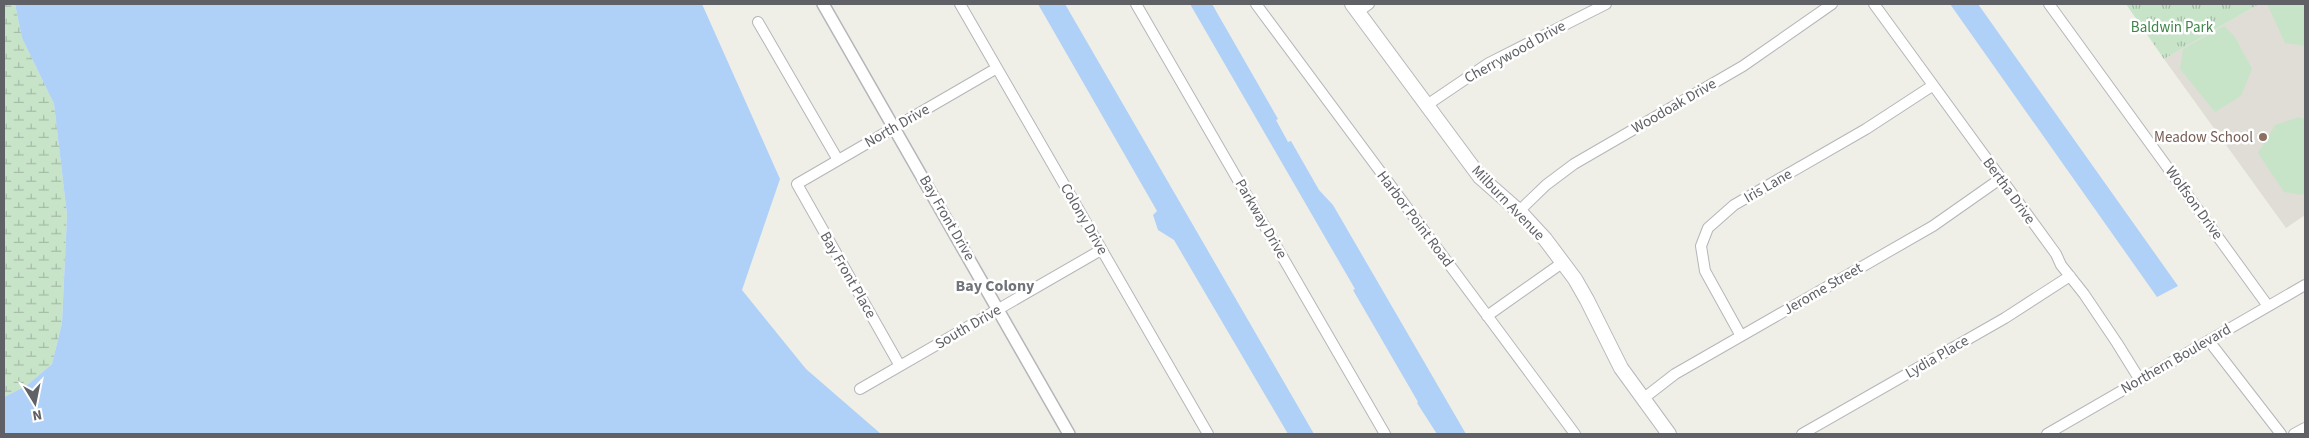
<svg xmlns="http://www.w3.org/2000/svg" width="2309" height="438" viewBox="0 0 2309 438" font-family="'Source Sans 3',sans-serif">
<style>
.education{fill:#dfddd6}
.wetland{fill:url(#wetland-marsh)}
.park{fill:url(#park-tufts)}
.garden{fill:#c7e4c9}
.water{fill:#afd1f7}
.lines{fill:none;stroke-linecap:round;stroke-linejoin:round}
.minor-casing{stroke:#b4b6ba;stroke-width:12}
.tertiary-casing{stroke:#b4b6ba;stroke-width:14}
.secondary-casing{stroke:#b6b8bd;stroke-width:16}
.minor{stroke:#fff;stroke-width:10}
.tertiary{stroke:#fff;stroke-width:11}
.secondary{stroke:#fff;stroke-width:14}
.education-dot{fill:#8d6e63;stroke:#fff;stroke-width:2}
.labels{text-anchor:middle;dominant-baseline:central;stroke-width:5;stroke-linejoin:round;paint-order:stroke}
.park-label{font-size:15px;fill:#3f8549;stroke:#fff}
.street-label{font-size:15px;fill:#5f6166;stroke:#fff}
.education-label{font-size:15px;fill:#785e54;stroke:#fff;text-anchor:end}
.neighbourhood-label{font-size:16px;font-weight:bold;fill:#707378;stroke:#fff}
</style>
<defs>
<pattern id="wetland-marsh" width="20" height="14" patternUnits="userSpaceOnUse" patternTransform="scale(1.25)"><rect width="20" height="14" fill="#c7e4c9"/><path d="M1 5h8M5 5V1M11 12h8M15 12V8" fill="none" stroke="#a5bca7"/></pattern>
<pattern id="park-tufts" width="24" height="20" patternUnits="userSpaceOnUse" patternTransform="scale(1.25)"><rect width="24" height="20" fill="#c7e4c9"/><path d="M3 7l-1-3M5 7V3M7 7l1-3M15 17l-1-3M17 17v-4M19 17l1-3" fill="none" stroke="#a5bca7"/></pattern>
</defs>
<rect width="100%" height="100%" fill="#efeee7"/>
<path class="education" d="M2259 4H2305V215L2286 228 2164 59Z"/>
<path class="wetland" d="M4 4H15L22 38 54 104 67 215 62 323 52 364 26 386 4 397Z"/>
<path class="park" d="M2126 4H2259L2164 59Z"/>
<path class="garden" d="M2267 4H2305V46L2285 43Z
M2224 26 2235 37 2252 69 2241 96 2215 112 2180 69 2183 49Z
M2299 117 2305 119V192L2302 195 2284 192 2258 153 2275 125Z"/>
<path class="water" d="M15 4H702L780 179 742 290 806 369 881 434H4V397L26 386 52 364 62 323 67 215 54 104 22 38Z
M1038 4H1065L1314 434H1288L1174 240 1158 230 1153 215 1157 211Z
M1190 4H1212L1278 119 1276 120 1288 142 1291 141 1319 190 1333 205 1466 434H1437L1417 403 1418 402 1353 290 1355 289Z
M1950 4H1978L2178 286 2157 297Z"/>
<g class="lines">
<g class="minor-casing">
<path id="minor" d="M960 4 1208 434
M1136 4 1385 434
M1256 4 1575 434
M1874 4 2056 254 2061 265 2084 294 2117 343 2140 380
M2049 4 2268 306
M1358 12 1369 4
M758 22 838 160
M1427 105 1489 63 1606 4
M1518 212 1546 185 1574 164 1743 66 1832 4
M1487 316 1562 263
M1741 336 1705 271 1701 246 1708 228 1734 205 1866 129 1932 86
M2209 341 2281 434
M900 366 797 184 997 68
M860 389 1101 250
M1644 398 1675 374 1933 226 2000 179
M1802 434 2005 318 2070 276
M2047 434 2305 285
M2294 434 2305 428"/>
</g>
<g class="tertiary-casing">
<path id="tertiary" d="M823 4 1069 434"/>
</g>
<g class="secondary-casing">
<path id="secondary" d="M1352 4 1480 177 1521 213 1545 239 1575 279 1587 300 1621 368 1669 434"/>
</g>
<use href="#minor" class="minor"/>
<use href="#tertiary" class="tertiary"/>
<use href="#secondary" class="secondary"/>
</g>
<circle class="education-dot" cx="2263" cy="137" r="5"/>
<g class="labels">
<g class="park-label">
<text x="2172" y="27">Baldwin Park</text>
</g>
<g class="street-label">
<text transform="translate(1515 52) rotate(-29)">Cherrywood Drive</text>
<text transform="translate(1674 106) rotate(-30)">Woodoak Drive</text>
<text transform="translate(897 126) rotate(-30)">North Drive</text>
<text transform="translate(1768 186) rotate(-30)">Iris Lane</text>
<text transform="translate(2009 191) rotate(54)">Bertha Drive</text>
<text transform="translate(1508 203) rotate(46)">Milburn Avenue</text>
<text transform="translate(2194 203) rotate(54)">Wolfson Drive</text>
<text transform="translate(947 218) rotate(60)">Bay Front Drive</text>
<text transform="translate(1084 219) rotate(60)">Colony Drive</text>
<text transform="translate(1261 219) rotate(60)">Parkway Drive</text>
<text transform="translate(1415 219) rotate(53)">Harbor Point Road</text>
<text transform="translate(848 275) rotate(60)">Bay Front Place</text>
<text transform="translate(1823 289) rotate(-30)">Jerome Street</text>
<text transform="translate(968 327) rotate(-30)">South Drive</text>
<text transform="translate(1937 357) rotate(-30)">Lydia Place</text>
<text transform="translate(2176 359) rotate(-30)">Northern Boulevard</text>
</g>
<g class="education-label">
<text x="2253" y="137">Meadow School</text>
</g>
<g class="neighbourhood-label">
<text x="995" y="286">Bay Colony</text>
</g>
</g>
<rect width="2309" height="438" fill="none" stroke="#5f6166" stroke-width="10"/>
<g transform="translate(35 403) rotate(170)" stroke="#ffffff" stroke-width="4" paint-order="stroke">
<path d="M0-4L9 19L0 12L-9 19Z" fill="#5f6166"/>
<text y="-8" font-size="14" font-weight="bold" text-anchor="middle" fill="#5f6166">N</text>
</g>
</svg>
